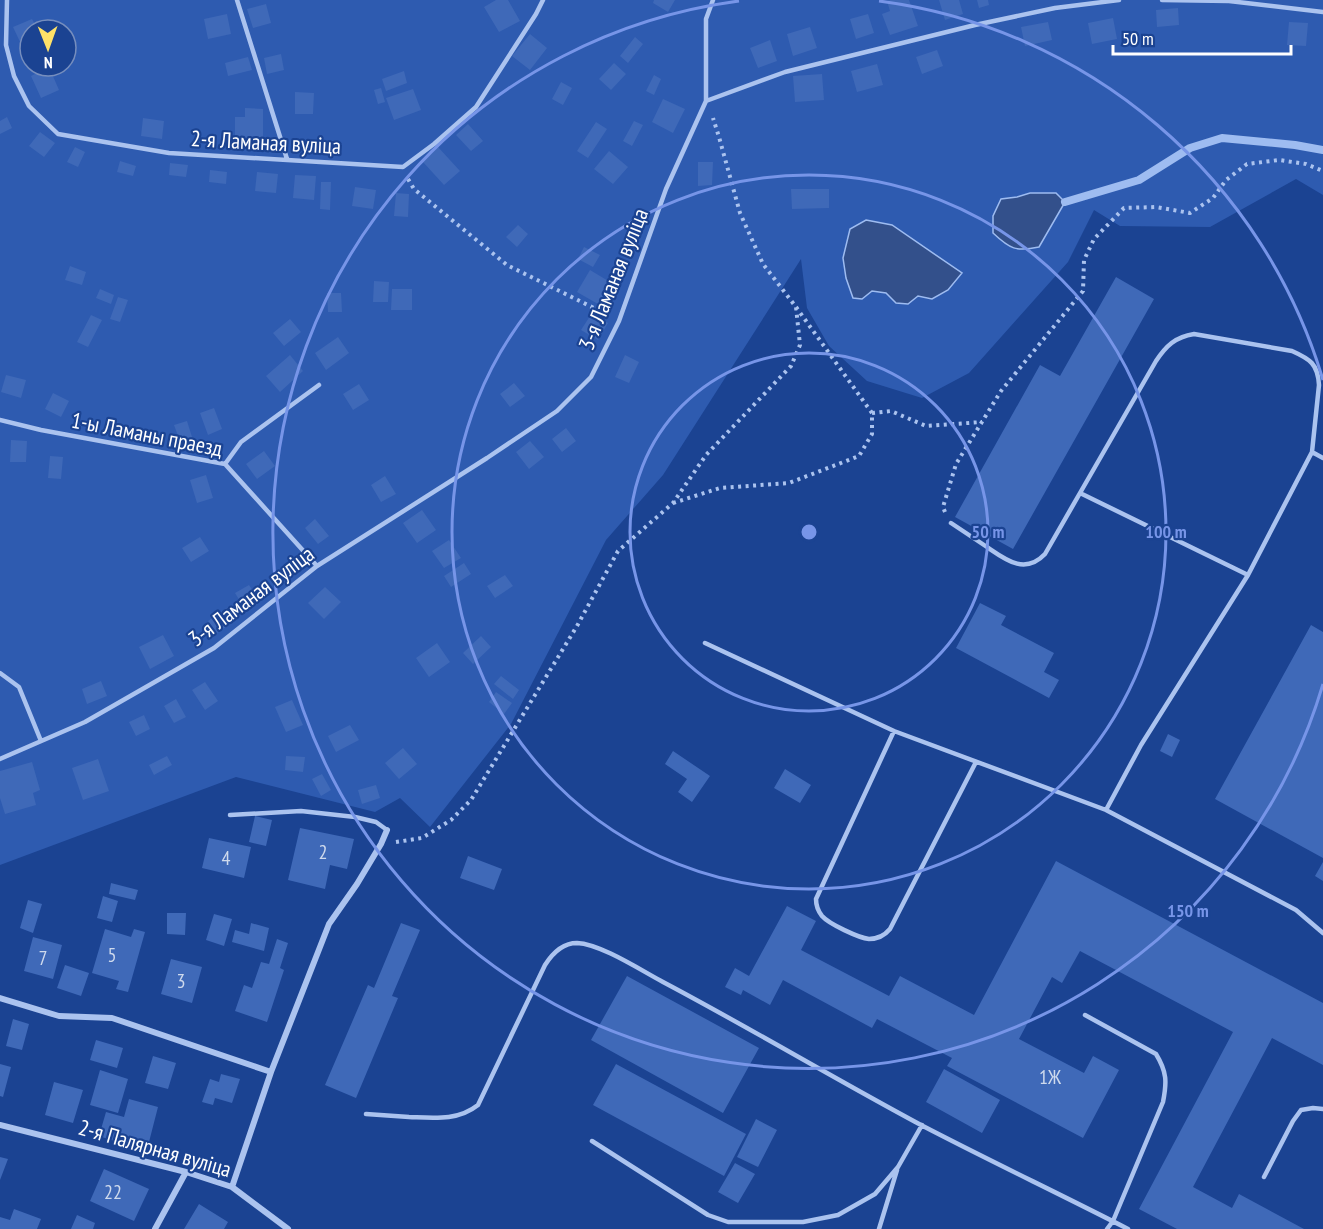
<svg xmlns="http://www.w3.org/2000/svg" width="1323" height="1229" viewBox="0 0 1323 1229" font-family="'PT Sans Narrow',sans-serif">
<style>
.green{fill:#2e5bb0;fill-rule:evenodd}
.water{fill:#33508b;stroke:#9ebcf1;stroke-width:1.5}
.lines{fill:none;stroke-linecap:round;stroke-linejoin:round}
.stream{stroke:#9ebcf1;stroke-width:8}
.building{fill:#3f69b8}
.path{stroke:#abc3ef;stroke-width:4;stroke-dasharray:3 4.5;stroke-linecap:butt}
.service{stroke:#abc3ef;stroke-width:4.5}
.minor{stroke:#abc3ef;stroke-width:6}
.ring{fill:none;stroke:#7795e8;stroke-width:3}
.labels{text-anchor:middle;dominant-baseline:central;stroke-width:4.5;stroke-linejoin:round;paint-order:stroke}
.number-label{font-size:20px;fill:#cfdaed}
.street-label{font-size:22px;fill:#fff;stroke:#1b4392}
.centre{fill:#7795e8;stroke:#1b4392;stroke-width:3}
.ring-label{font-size:18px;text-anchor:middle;font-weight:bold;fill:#7795e8;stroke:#1b4392;stroke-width:4.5;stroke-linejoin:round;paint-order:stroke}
</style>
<rect width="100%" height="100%" fill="#1b4392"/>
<path class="green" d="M0 0H1323V195L1296 179 1210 227 1120 226 1094 210 1068 262 969 373 922 398 867 381 829 346 807 308 801 259 663 475 606 540 511 724 430 827 400 798 375 812 236 777 0 865ZM30 30H66V66H30ZM1030 193 1065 202 1039 247 1001 199 1017 197ZM948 290 918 296 896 303 886 293 872 291Z"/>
<path class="water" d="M1030 193H1056L1065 202 1039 247C1016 252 1010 249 993 233V216L1001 199 1017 197Z
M866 220 892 225 962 273 948 290 932 299 918 296 908 304 896 303 886 293 872 291 862 299 853 298 846 278 843 258 850 229Z"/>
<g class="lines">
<path class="stream" d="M1065 202 1139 180 1190 148 1222 138 1295 145 1323 150"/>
</g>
<path class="building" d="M496 0H508L520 21 499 32 484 7Z
M654 0H675L668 12 653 3Z
M890 0H909L918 26 890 35 882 14 890 11 887 1Z
M939 0H959L963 14 945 20Z
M977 0H988L989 5 979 8Z
M266 4 271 23 253 28 247 9Z
M1178 8 1179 25 1157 27 1156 10Z
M227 14 231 34 208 39 204 19Z
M868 14 874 33 856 39 850 19Z
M1113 18 1117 39 1092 44 1088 23Z
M32 19 38 30H30V40L21 44 13 27Z
M1048 22 1052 40 1025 46 1021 27Z
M1289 22 1308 23 1306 46 1287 45Z
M810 27 817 48 793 56 787 34Z
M530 34 547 48 530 70 512 56Z
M635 37 643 44 628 63 620 56Z
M770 40 777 61 758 68 750 48Z
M937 50 943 66 922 74 916 57Z
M281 54 284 70 267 74 264 58Z
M248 57 252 70 228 76 225 63Z
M614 63 626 74 611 90 599 79Z
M877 64 883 85 857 92 851 71Z
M49 67 59 90 41 98 31 76Z
M404 71 407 83 386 91 382 79Z
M822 74 824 100 795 102 793 76Z
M654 75 661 79 654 95 646 91Z
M561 82 572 88 563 105 552 99Z
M381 88 385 102 378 104 374 90Z
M413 89 421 110 394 120 386 98Z
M295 92 314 93 313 114H295Z
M663 99 685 109 673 133 652 122Z
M245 108 263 109V142L235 141V117H245Z
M7 117 12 128 0 134V121Z
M143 118 164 121 162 139 141 136Z
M634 121 643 125 632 146 623 141Z
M596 122 607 129 588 158 577 151Z
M468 124 483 141 471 151 456 135Z
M40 132 55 143 44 157 29 146Z
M75 147 85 152 78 167 67 162Z
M438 147 460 171 444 185 423 162Z
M609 151 628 167 613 184 594 169Z
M120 161 136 166 133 176 117 172Z
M698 162H713L712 185 698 186Z
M170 163 188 165 186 177 169 175Z
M210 170 227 172 226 184 209 182Z
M257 172 278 174 276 193 255 191Z
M295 175 316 176 314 200 293 198Z
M321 182H331L330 210 320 209Z
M355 187 376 190 373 209 352 206Z
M791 189H829V208L792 209Z
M396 193 409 194 408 217 394 216Z
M518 225 528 234 517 247 506 237Z
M584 247 600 255 593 267 578 259Z
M70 266 86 272 82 285 65 280Z
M590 270 610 282 598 304 577 292Z
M1116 277 1154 299 1013 549 955 517 1040 365 1060 376Z
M374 281 389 282 388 302H373Z
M100 289 114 295 111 304 96 298Z
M392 289H412V310H391Z
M327 293H341L342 312H328Z
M118 297 128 300 120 322 110 319Z
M592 313 608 323 598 340 581 330Z
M91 315 102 320 88 347 77 342Z
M290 319 301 332 284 346 273 333Z
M338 337 349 353 326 370 315 353Z
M290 355 303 371 280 392 266 376Z
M625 355 639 362 629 383 615 377Z
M6 375 26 380 21 398 1 392Z
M514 383 525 396 510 407 500 394Z
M359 384 369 400 353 410 343 394Z
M53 393 69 401 61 417 45 409Z
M214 408 222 429 208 435 200 413Z
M187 421 192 437 180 441 174 425Z
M566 428 576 441 562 452 552 439Z
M11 440 27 441 26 462H10Z
M530 441 544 457 529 469 516 452Z
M264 451 275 466 257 479 246 464Z
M50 456 63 457 61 479 48 478Z
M206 475 213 498 197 503 190 480Z
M385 476 396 494 381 502 371 485Z
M422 510 436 530 417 543 403 523Z
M315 519 329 536 318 544 305 528Z
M200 537 209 551 191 562 182 548Z
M449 540 461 558 444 568 432 551Z
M464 563 471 574 451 587 444 576Z
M505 575 513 586 495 598 487 586Z
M249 585 260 602 246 611 235 593Z
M325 587 341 602 324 619 308 603Z
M980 603 1006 616 1001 625 1054 653 1044 672 1059 680 1049 698 956 648Z
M231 605 240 617 217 633 208 621Z
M1311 625 1323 632V858L1215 799Z
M163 635 174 656 150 669 139 647Z
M481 636 491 647 473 664 463 653Z
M437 643 450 662 429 677 416 658Z
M501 676 519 690 513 699 494 684Z
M101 681 107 696 87 704 82 689Z
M205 682 218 701 205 710 192 690Z
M496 692 512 703 504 714 489 702Z
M176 699 186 717 174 723 164 706Z
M292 700 303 725 286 732 275 707Z
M144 715 150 729 136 736 129 722Z
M350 725 359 740 336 752 328 736Z
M1168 734 1180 740 1172 757 1160 751Z
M403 748 417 764 399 779 385 763Z
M673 751 710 776 692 802 678 792 687 779 665 764Z
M167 756 172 765 154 775 149 765Z
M286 756 305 757 303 772 285 770Z
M98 759 109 791 83 800 72 768Z
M32 762 40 790 33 793 36 805 5 814 0 798V771Z
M785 769 811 785 800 803 774 788Z
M322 774 331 790 321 796 312 779Z
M376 785 380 798 362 804 358 790Z
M255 816 272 820 266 846 249 842Z
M300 828 354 839 347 869 330 865 325 889 288 880Z
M209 838 251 847 244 878 202 868Z
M468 856 502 869 494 890 460 878Z
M1056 861 1323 1003V1065L1272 1038 1193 1187 1232 1208 1239 1194 1304 1229H1177L1139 1209 1233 1032 1080 951 1062 983 1052 977 1019 1039 1084 1073 1093 1056 1119 1070 1083 1138 947 1066 952 1058 877 1019 872 1028 783 980 770 1005 743 990 741 995 725 987 735 968 749 976 787 906 816 921 801 950 889 996 900 976 974 1015Z
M1323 862V881L1315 876Z
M111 883 138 890 135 900 109 894Z
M103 896 118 901 112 922 97 918Z
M28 900 42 904 33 933 20 928Z
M167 913H186L185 935 167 934Z
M214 914 232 919 224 946 206 940Z
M251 923 269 928 264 951 232 942 235 930 249 934Z
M401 923 420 930 392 996 398 998 356 1098 325 1085 368 985 374 988Z
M105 929 131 937 134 929 145 932 128 992 116 989 119 981 92 973Z
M33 937 62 945 53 979 24 971Z
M277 939 288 943 280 968 284 970 267 1022 235 1011 244 985 252 988 261 962 269 964Z
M171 959 202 967 192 1003 161 994Z
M65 965 89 973 81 996 57 988Z
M627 976 759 1048 723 1113 591 1040Z
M13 1019 29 1024 22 1050 6 1046Z
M96 1040 123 1048 117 1068 90 1060Z
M153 1056 176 1063 168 1089 145 1083Z
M0 1064 11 1067 3 1097 0 1096Z
M616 1064 746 1134 724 1176 593 1105Z
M944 1069 1000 1100 982 1133 926 1102Z
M100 1070 128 1079 118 1113 90 1105Z
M221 1074 240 1079 232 1103 215 1098 213 1105 202 1102 210 1079 219 1082Z
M54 1082 83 1090 73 1123 45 1115Z
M129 1099 158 1107 149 1142 119 1134 117 1142 99 1136 106 1112 124 1117Z
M756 1119 777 1130 758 1167 737 1157Z
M0 1157 8 1159 0 1180Z
M735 1163 755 1174 738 1203 718 1192Z
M104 1169 149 1189 134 1221 90 1201Z
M199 1204 228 1222 224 1229H184Z
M14 1209 41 1219 37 1229H0V1217L10 1220Z
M77 1215 95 1223 93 1229H71Z"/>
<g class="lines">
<path class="path" d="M408 179 414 189 507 265 608 315
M872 413 891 411 926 426 982 422
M673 503 720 488 789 483 859 456 872 434V413L796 307
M945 512 943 507 956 464 1001 391 1083 291 1084 260 1094 239 1124 208 1156 207 1190 213 1213 198 1226 180 1247 164 1279 160 1306 164 1323 171
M396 842 422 838 451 820 471 800 577 626 618 551 673 503 706 455 791 366 800 345 796 307 763 264 740 213 719 137 713 118"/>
<path class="service" d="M7 0 6 45 14 76 29 106 58 134 169 153 403 167 434 144 476 107 536 14 543 0
M237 0 287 159
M1162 0 1229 1 1323 12
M706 101V19L713 0
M1194 334 1292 351C1310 359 1318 364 1319 385L1312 452 1248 575 1080 493 1156 361C1166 346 1175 337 1194 334Z
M0 420 41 430 225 464 317 566
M1312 452 1323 458
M225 464 241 442 319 385
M951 523C963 531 975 539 987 547 1006 560 1025 575 1045 554L1080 493
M705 643 894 731 1106 810 1296 910 1323 933
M0 673 19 687 41 741
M894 731 816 899C816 905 818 911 822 916 829 924 859 938 869 939 878 939 885 935 890 929L976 762
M0 759 85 722 214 648 317 566 487 458 557 411 591 377 619 321 666 189 706 101 785 72 975 25 1055 8 1119 0
M1106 810 1141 745 1248 575
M230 815 301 811 355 817 376 822 387 830
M1085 1015 1156 1054C1167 1072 1167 1082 1163 1102L1113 1221 1107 1229
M366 1114C380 1115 395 1116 409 1117 434 1118 458 1121 478 1105L545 965C552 954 562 943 577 943 601 944 642 971 663 982 750 1028 835 1079 921 1125 990 1161 1060 1194 1128 1229
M592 1141 708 1215 728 1222H803L838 1215 875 1194 898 1167 922 1125
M1264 1177 1293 1121 1301 1110 1313 1108 1323 1109
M879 1229 897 1170"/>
<path class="minor" d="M0 998 59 1016 112 1018 271 1072
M0 1125 186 1172 232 1187 288 1229
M232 1187 271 1072 329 924 357 884 381 844 387 830
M155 1229 186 1172"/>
</g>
<g class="ring">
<circle cx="809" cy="532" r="179"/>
<circle cx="809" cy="532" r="357"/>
<path d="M1323 684A536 536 0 1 1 739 1M879 1A536 536 0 0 1 1323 380"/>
</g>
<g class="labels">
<g class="number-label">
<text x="323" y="852">2</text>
<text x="226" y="858">4</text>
<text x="112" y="955">5</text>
<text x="43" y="958">7</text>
<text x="181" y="981">3</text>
<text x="1050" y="1077">1Ж</text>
<text x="113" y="1192">22</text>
</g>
<g class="street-label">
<text transform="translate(266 142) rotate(3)">2-я Ламаная вуліца</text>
<text transform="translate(613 279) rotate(-68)">3-я Ламаная вуліца</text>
<text transform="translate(147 434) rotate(11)">1-ы Ламаны праезд</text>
<text transform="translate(251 596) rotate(-37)">3-я Ламаная вуліца</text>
<text transform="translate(155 1148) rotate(16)">2-я Палярная вуліца</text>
</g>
</g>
<circle cx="809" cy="532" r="9" class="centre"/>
<g class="ring-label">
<text x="988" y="538">50 m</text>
<text x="1166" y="538">100 m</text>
<text x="1188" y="917">150 m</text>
</g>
<g transform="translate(48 48) rotate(179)"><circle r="28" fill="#1b4392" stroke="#768ebe" stroke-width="1.5"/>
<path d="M0-4.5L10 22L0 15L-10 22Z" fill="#ffe268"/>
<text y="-9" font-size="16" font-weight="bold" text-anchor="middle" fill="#ffffff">N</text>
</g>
<path d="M1113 45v9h178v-9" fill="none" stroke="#ffffff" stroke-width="3"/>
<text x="1122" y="45" font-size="18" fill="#ffffff" stroke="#1b4392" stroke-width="4.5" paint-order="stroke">50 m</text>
</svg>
